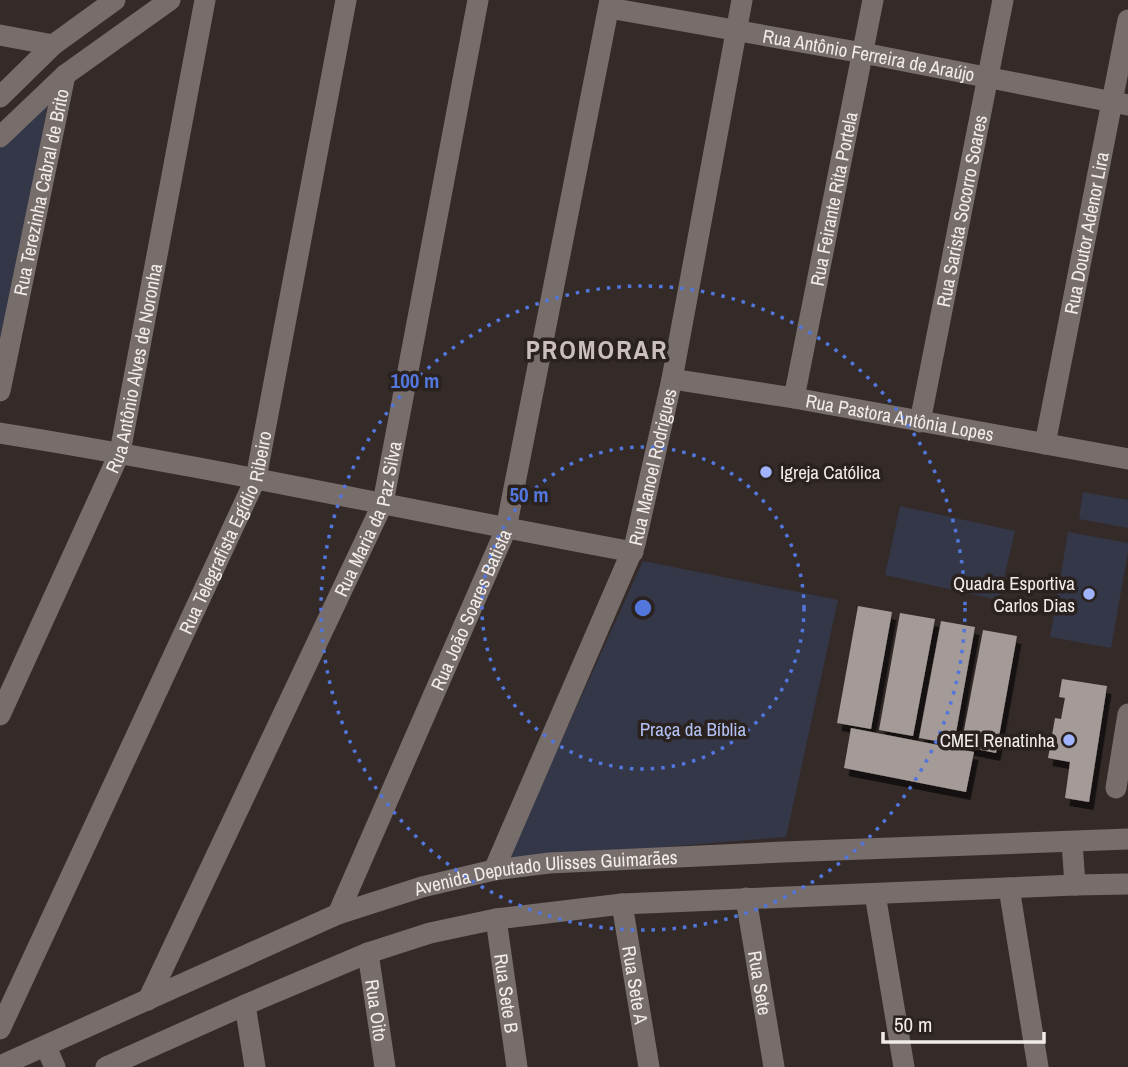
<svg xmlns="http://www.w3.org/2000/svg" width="1128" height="1067" viewBox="0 0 1128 1067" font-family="'Archivo Narrow',sans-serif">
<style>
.green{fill:#333748}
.building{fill:#a49a97;filter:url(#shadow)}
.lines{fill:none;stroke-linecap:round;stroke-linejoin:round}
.minor{stroke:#776d6b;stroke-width:21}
.ring{fill:none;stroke:#5276dc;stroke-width:3.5;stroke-dasharray:3.5 7}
.poi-dot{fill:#a0b3fd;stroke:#2a221f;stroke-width:2.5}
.labels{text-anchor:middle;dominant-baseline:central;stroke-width:7;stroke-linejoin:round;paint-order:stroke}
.street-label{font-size:19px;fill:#f1ecea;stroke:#2a221f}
.poi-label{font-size:19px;fill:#f1ecea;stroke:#2a221f;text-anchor:end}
.park-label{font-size:19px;fill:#b3c1f4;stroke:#2a221f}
.district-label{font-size:26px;font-weight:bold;letter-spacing:2px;fill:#cabfbc;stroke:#2a221f}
.centre{fill:#5276dc;stroke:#2a221f;stroke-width:3.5}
.ring-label{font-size:21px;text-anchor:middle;font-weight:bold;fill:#5276dc;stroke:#2a221f;stroke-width:7;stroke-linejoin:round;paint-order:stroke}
</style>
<defs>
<filter id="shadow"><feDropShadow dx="4.5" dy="8" stdDeviation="0" flood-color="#0009"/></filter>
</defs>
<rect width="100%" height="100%" fill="#342b29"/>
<path class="green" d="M47 106 0 370V142Z
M1083 492 1128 500V528L1079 519Z
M900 506 1015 531 999 600 885 575Z
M1068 532 1128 543V552L1111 648 1050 637Z
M643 561 838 600 786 837 507 860Z"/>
<path class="building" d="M858 606 892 612 871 729 837 723Z
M900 613 935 619 913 736 879 730Z
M941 621 975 627 954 744 919 738Z
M983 630 1017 636 996 753 961 746Z
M1062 679 1107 686 1089 802 1065 798 1070 762 1048 758 1055 718 1061 719 1065 698 1059 697Z
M851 728 974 752 966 792 844 768Z"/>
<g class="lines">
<g class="minor">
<path id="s1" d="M609 8 863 53 1128 105"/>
<path d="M0 35 53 45"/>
<path d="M0 97 53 45 115 0"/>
<path d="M0 137 65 75 170 0"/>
<path id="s2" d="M672 379 794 398 1128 459"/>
<path id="s3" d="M0 391 65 75"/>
<path id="s4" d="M794 398 873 0"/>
<path id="s5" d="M920 422 1003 0"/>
<path d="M0 433C212 467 422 513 633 552"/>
<path id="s6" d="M1045 444 1128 20"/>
<path id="s7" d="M0 715 120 452 205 0"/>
<path d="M1116 788 1128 714"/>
<path d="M1072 842 1075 885"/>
<path id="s8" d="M494 870 635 544 672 379 742 0"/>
<path d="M1009 888 1038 1067"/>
<path d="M875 894 904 1067"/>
<path id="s9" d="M746 898 774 1067"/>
<path id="s10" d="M622 904 649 1067"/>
<path id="s11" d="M338 914 506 529 610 0"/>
<path id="s12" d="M496 919 517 1067"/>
<path id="s13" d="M368 953 385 1067"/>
<path id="s14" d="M148 1000 383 503 478 0"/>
<path d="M245 1005 255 1067"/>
<path id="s15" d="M0 1029 256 478 346 0"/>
<path d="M46 1047 55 1067"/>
<path id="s16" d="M0 1066 338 914 422 887 494 870 549 863 783 852 1128 839"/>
<path d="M106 1067 245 1005 368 953 430 933 496 919 622 904 1075 885 1128 884"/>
</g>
</g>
<g class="ring">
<circle cx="643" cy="608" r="161"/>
<circle cx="643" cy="608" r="322"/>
</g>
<g class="poi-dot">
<circle cx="766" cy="472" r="7"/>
<circle cx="1089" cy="594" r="7"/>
<circle cx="1069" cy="740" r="7"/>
</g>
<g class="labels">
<g class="street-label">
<text stroke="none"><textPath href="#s1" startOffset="264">Rua Antônio Ferreira de Araújo</textPath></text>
<text stroke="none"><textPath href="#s3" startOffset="203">Rua Terezinha Cabral de Brito</textPath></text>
<text stroke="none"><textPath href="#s4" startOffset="203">Rua Feirante Rita Portela</textPath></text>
<text stroke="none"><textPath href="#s5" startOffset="215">Rua Sarista Socorro Soares</textPath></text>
<text stroke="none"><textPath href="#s6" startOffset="215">Rua Doutor Adenor Lira</textPath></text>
<text stroke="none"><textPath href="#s7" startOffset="374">Rua Antônio Alves de Noronha</textPath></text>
<text stroke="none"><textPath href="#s2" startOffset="231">Rua Pastora Antônia Lopes</textPath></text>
<text stroke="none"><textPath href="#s8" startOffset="434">Rua Manoel Rodrigues</textPath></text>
<text stroke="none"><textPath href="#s14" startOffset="530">Rua Maria da Paz Silva</textPath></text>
<text stroke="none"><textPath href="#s15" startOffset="546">Rua Telegrafista Egídio Ribeiro</textPath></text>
<text stroke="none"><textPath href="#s11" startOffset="332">Rua João Soares Batista</textPath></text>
<text stroke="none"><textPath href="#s16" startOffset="584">Avenida Deputado Ulisses Guimarães</textPath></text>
<text stroke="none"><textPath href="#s9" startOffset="86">Rua Sete</textPath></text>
<text stroke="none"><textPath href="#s10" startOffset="82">Rua Sete A</textPath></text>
<text stroke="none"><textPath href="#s12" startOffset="75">Rua Sete B</textPath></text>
<text stroke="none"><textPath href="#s13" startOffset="58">Rua Oito</textPath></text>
</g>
<g class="poi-label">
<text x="780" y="472" text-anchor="start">Igreja Católica</text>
<text x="1075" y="583">Quadra Esportiva<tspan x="1075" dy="22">Carlos Dias</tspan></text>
<text x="1055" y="740">CMEI Renatinha</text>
</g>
<g class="park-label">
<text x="693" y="729">Praça da Bíblia</text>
</g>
<g class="district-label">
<text x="597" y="349">PROMORAR</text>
</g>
</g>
<circle cx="643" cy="608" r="10" class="centre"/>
<g class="ring-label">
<text x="415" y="388">100 m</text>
<text x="529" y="502">50 m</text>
</g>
<path d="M883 1032v10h161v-10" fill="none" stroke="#f1ecea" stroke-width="3.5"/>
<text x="894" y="1032" font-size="21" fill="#f1ecea" stroke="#2a221f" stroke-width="5" paint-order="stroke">50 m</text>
</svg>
